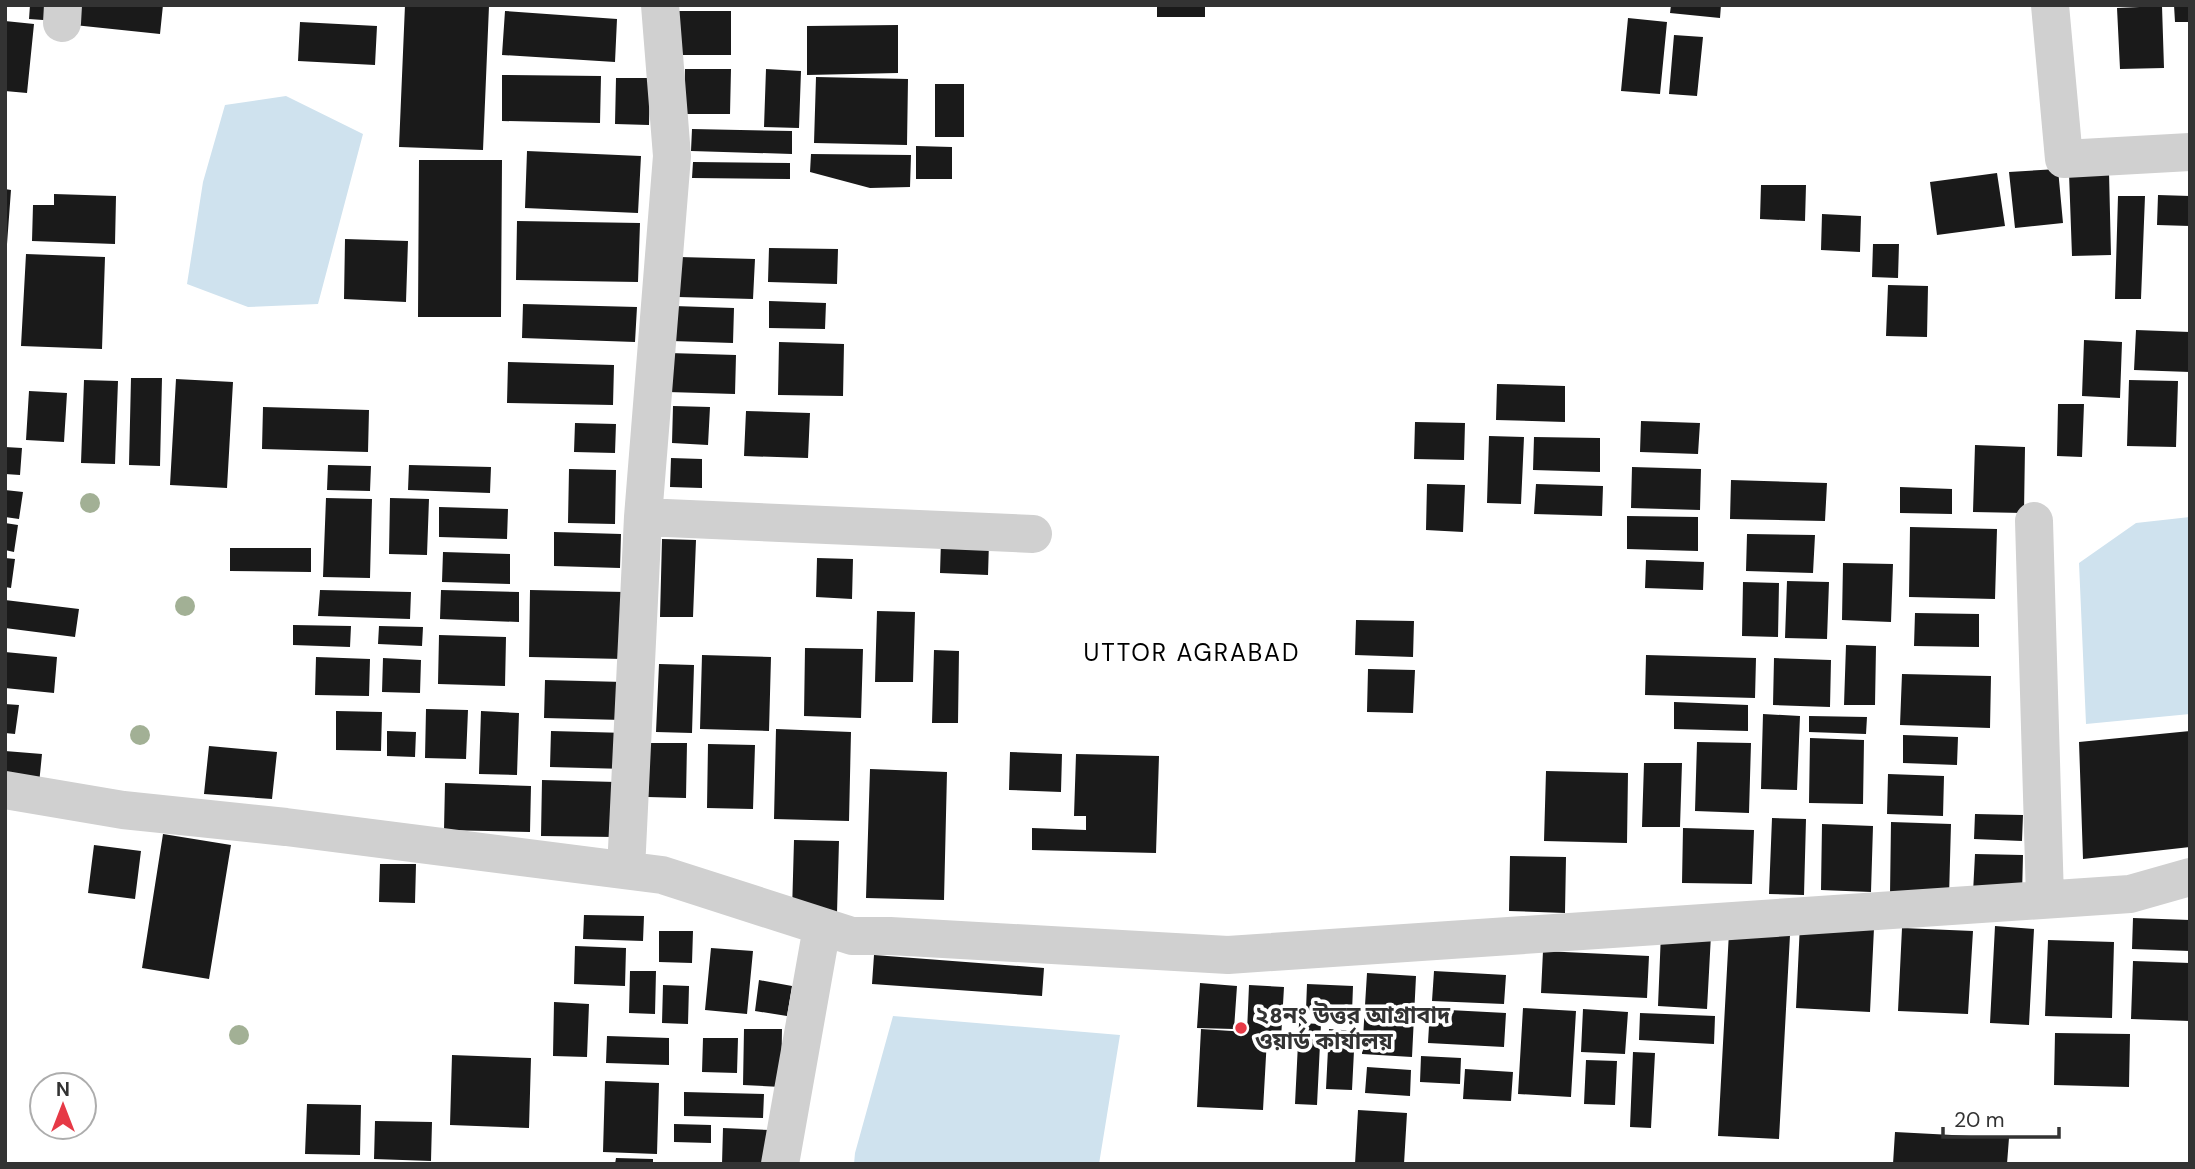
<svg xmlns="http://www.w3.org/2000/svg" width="2195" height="1169" viewBox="0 0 2195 1169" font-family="'DM Sans','Noto Sans Bengali',sans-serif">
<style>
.water{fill:#cfe2ee}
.building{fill:#1a1a1a}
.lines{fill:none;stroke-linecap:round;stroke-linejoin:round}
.street{stroke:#d0d0d0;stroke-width:38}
.tree{fill:#a2b095}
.poi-dot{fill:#e63946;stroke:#fff;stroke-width:2.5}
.labels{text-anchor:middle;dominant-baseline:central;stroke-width:7;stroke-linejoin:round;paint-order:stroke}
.poi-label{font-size:23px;font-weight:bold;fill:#333;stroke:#fff;text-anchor:start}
.neighbourhood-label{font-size:24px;letter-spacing:2px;fill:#000;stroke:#fff}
</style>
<rect width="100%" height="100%" fill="#fff"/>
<path class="water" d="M286 96 363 134 318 304 248 307 187 284 203 182 225 105Z
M2190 517V714L2086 724 2079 563 2136 523Z
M893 1016 1120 1035 1099 1164H854L855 1153Z"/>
<path class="building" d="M30 5H58L57 21 29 19Z
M76 5H163L160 34 74 25Z
M405 5 489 6 483 150 399 147Z
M1157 5H1205V17H1157Z
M1671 5H1721L1720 18 1670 13Z
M2174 5H2190V22H2175Z
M2162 6 2164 68 2120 69 2117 8Z
M505 11 617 19 615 62 502 55Z
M668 11H731V55H668Z
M1628 18 1667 22 1660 94 1621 91Z
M5 21 34 24 27 93 5 91Z
M300 22 377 26 375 65 298 61Z
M898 25V73L807 75V26Z
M1674 35 1703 37 1697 96 1669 94Z
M685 69H731L730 114H684Z
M766 69 801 71 799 128 764 127Z
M502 75 601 76 600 123 502 121Z
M816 77 908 79 907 145 814 143Z
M616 78H650L649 125 615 124Z
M935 84H964V137H935Z
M692 129 792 131V154L691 151Z
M916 146 952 147V179H916Z
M527 151 641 156 638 213 525 208Z
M811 154 911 155 910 187 870 188 810 172Z
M419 160H502L501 317H418Z
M693 162 790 163V179L692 178Z
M2058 169 2063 223 2015 228 2009 172Z
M2109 172 2111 255 2072 256 2069 173Z
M1997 173 2005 226 1937 235 1930 182Z
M1761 185H1806L1805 221 1760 219Z
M5 189 11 190 7 244H5Z
M54 194 116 196 115 244 32 241 33 205H54Z
M2158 195 2190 196V226L2157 225Z
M2118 196H2145L2141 299H2115Z
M1822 214 1861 216 1860 252 1821 250Z
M517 221 640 223 638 282 516 280Z
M345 239 408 241 406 302 344 299Z
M1873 244H1899L1898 278 1872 277Z
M769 248 838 249 837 284 768 282Z
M26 254 105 257 102 349 21 346Z
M679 257 755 259 753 299 678 297Z
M1888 285 1928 286 1927 337 1886 336Z
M769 301 826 303 825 329 769 328Z
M523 304 637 307 635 342 522 338Z
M674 306 734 308 733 343 672 341Z
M2136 330 2190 332V372L2134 370Z
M2084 340 2122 342 2120 398 2082 396Z
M779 342 844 344 843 396 778 395Z
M669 353 736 355 735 394 668 392Z
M508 362 614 365 613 405 507 403Z
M131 378H162L160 466 129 465Z
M176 379 233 382 227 488 170 485Z
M84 380 118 381 115 464 81 463Z
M2129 380 2178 381 2176 447 2127 446Z
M1497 384 1565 386V422L1496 420Z
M29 391 67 393 64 442 26 440Z
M2058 404H2084L2082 457 2057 456Z
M673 406 710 407 708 445 672 443Z
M263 407 369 410 368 452 262 449Z
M746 411 810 413 808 458 744 456Z
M1641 421 1700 423 1698 454 1640 452Z
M1415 422 1465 423 1464 460 1414 459Z
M575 423 616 424 615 453 574 452Z
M1489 436 1524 437 1521 504 1487 503Z
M1534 437 1600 438V472L1533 470Z
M1975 445 2025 447 2024 513 1973 512Z
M5 447 22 448 20 475 5 474Z
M671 458 702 459V488L670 487Z
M328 465 371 466 370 491 327 490Z
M409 465 491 467 490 493 408 490Z
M1632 467 1701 469 1700 510 1631 508Z
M569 469 616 470 615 524 568 523Z
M1731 480 1827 483 1825 521 1730 519Z
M1427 484 1465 485 1463 532 1426 530Z
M1536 484 1603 486 1602 516 1534 514Z
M1900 487 1952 489V514L1900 513Z
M5 490 23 492 19 519 5 517Z
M326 498 372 499 370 578 323 577Z
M390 498 429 499 427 555 389 554Z
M439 507 508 509 507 539 439 537Z
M1627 516 1698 517V551L1627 549Z
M5 523 18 525 14 552 5 550Z
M1910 527 1997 529 1995 599 1909 597Z
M554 532 621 534 620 568 554 566Z
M1747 534 1815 535 1813 573 1746 571Z
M662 539 696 540 693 617H660Z
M941 541 989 542 988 575 940 573Z
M230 548H311V572L230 571Z
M443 552 510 554V584L442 582Z
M5 558 15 559 11 588 5 587Z
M817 558 853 559 852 599 816 597Z
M1646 560 1704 562 1703 590 1645 588Z
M1843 563 1893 564 1891 622 1842 620Z
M1787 581 1829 582 1827 639 1785 638Z
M1743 582 1779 583 1778 637 1742 636Z
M320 590 411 592 410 619 318 616Z
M441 590 519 592V622L440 619Z
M530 590 625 592 623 659 529 657Z
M5 600 79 609 75 637 5 628Z
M877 611 915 612 913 682H875Z
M1915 613 1979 614V647L1914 646Z
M1356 620 1414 621 1413 657 1355 655Z
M293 625 351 626 350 647 293 645Z
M379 626 423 627 422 646 378 644Z
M439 635 506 637 505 686 438 684Z
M1846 645 1876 646 1875 705H1844Z
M805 648 863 649 861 718 804 716Z
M934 650 959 651 958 723H932Z
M5 652 57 657 54 693 5 688Z
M702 655 771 657 769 731 700 729Z
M1646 655 1756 658 1755 698 1645 695Z
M316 657 370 659 369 696 315 695Z
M383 658 421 660 420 693 382 692Z
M1774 658 1831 660 1830 707 1773 705Z
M659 664 694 665 692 733 656 732Z
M1368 669 1415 670 1413 713 1367 712Z
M1902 674 1991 676 1990 728 1900 725Z
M545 680 624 682 623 720 544 718Z
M1674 702 1748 705V731L1674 729Z
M5 704 19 705 15 734 5 733Z
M426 709 468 710 466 759 425 758Z
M336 711 382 712 381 751 336 750Z
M481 711 519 713 517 775 479 774Z
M1763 714 1800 716 1797 790 1761 789Z
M1809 716 1867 717 1866 734 1809 732Z
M776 729 851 732 849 821 774 819Z
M387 731 416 732 415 757 387 756Z
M551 731 627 733 626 769 550 767Z
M2190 731V847L2083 859 2079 742Z
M1903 735 1958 737 1957 765 1903 763Z
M1810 738 1864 740 1863 804 1809 803Z
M1697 742 1751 743 1749 813 1695 811Z
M650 743H687L686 798 648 797Z
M708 744 755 745 753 809 707 808Z
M209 746 277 752 272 799 204 794Z
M5 751 42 754 39 784 5 781Z
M1010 752 1062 754 1061 792 1009 790Z
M1076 754 1159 756 1156 853 1032 850V828L1086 830V816H1074Z
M1644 763H1682L1680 827H1642Z
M870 769 947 772 944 900 866 898Z
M1546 771 1628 773 1627 843 1544 841Z
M1888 774 1944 776 1943 816 1887 814Z
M542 780 616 782 614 837 541 836Z
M445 783 531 786 530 832 444 830Z
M1975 814 2023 815 2022 841 1974 839Z
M1772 818 1806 819 1804 895 1769 894Z
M1891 822 1951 824 1949 897 1890 895Z
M1822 824 1873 826 1871 892 1821 890Z
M1683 828 1754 830 1752 884 1682 883Z
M163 834 231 845 209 979 142 968Z
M794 840 839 841 837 913 792 912Z
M94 845 141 851 135 899 88 893Z
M1975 854 2023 855 2022 895 1973 893Z
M1510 856 1566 857 1565 913 1509 911Z
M380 864H416L415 903 379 902Z
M584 915 644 916 643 941 583 939Z
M2133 918 2190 920V951L2132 949Z
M1800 924 1874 928 1870 1012 1796 1008Z
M1995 926 2034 929 2029 1025 1990 1023Z
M1902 928 1973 931 1968 1014 1898 1011Z
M659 931H693L692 963 659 962Z
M1729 932 1790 935 1779 1139 1718 1136Z
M1661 933 1711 935 1707 1009 1658 1006Z
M2048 940 2114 942 2112 1018 2045 1016Z
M575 946 626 948 625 986 574 984Z
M711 948 753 951 747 1014 705 1010Z
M1543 951 1649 956 1647 998 1541 993Z
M874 955 1044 968 1042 996 872 984Z
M2133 961 2190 963V1021L2131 1019Z
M630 971H656L655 1014 629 1013Z
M1434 971 1506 975 1504 1004 1432 1001Z
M1367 973 1416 976 1412 1057 1362 1054Z
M759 980 792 986 787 1016 755 1011Z
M1200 983 1237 986 1234 1029 1197 1028Z
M1307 984 1353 986 1352 1013 1306 1010Z
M663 985 689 986 688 1024 662 1023Z
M1249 985 1284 987 1281 1039 1267 1038 1263 1110 1197 1107 1201 1029 1247 1032Z
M554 1002 589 1004 587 1057 553 1056Z
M1523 1008 1576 1011 1571 1097 1518 1094Z
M1430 1009 1506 1013 1504 1047 1428 1043Z
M1583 1009 1628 1012 1625 1054 1581 1052Z
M1640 1013 1715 1016 1714 1044 1639 1040Z
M1299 1023 1321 1024 1317 1105 1295 1104Z
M744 1029H782L781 1087 743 1085Z
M1329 1029 1355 1031 1352 1090 1326 1089Z
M2055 1033 2130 1034 2129 1087 2054 1085Z
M607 1036 669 1038V1065L606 1063Z
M703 1038H738L737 1073 702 1072Z
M1633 1052 1655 1053 1651 1128 1630 1127Z
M452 1055 531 1058 529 1128 450 1125Z
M1421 1056 1461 1058 1460 1084 1420 1082Z
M1586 1060 1617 1061 1615 1105 1584 1104Z
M1367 1067 1411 1070 1410 1096 1365 1093Z
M1465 1069 1513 1072 1511 1101 1463 1099Z
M605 1081 659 1083 657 1154 603 1152Z
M684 1092 764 1094 763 1118 684 1116Z
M307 1104 361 1105 360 1155 305 1154Z
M1358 1110 1407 1113 1404 1164H1355Z
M375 1121 432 1122 431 1161 374 1159Z
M674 1124 711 1125V1143L674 1142Z
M723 1128 770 1130 769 1164H722Z
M1895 1132 2009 1138 2007 1164H1893Z
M616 1158 653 1159V1164H615Z"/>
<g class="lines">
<path class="street" d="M660 5 672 156 643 517 1033 534
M2050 5 2064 159 2190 152
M62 23 63 5
M2034 521 2045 899
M5 790 123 810 286 827 662 875 852 936H890L1228 955 2130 894 2190 877
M626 870 643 517
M780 1164 822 927"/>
</g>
<g class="tree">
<circle cx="90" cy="503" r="10"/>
<circle cx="185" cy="606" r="10"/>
<circle cx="140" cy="735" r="10"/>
<circle cx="239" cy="1035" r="10"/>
</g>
<circle class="poi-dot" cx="1241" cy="1028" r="7"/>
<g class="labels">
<g class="poi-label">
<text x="1255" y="1015">২৪নং উত্তর আগ্রাবাদ<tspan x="1255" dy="26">ওয়ার্ড কার্যালয়</tspan></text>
</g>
<g class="neighbourhood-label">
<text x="1192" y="652">UTTOR AGRABAD</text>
</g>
</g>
<rect width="2195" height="1169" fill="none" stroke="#333333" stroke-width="14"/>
<g transform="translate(63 1106)"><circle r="33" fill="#ffffff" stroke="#adadad" stroke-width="2"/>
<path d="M0-5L12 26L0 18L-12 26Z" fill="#e63946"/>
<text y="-10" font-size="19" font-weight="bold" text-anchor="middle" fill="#333333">N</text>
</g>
<path d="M1943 1127v10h116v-10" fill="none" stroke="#333333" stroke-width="3.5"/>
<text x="1954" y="1127" font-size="21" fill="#333333" stroke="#ffffff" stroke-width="5" paint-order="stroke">20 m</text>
</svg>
